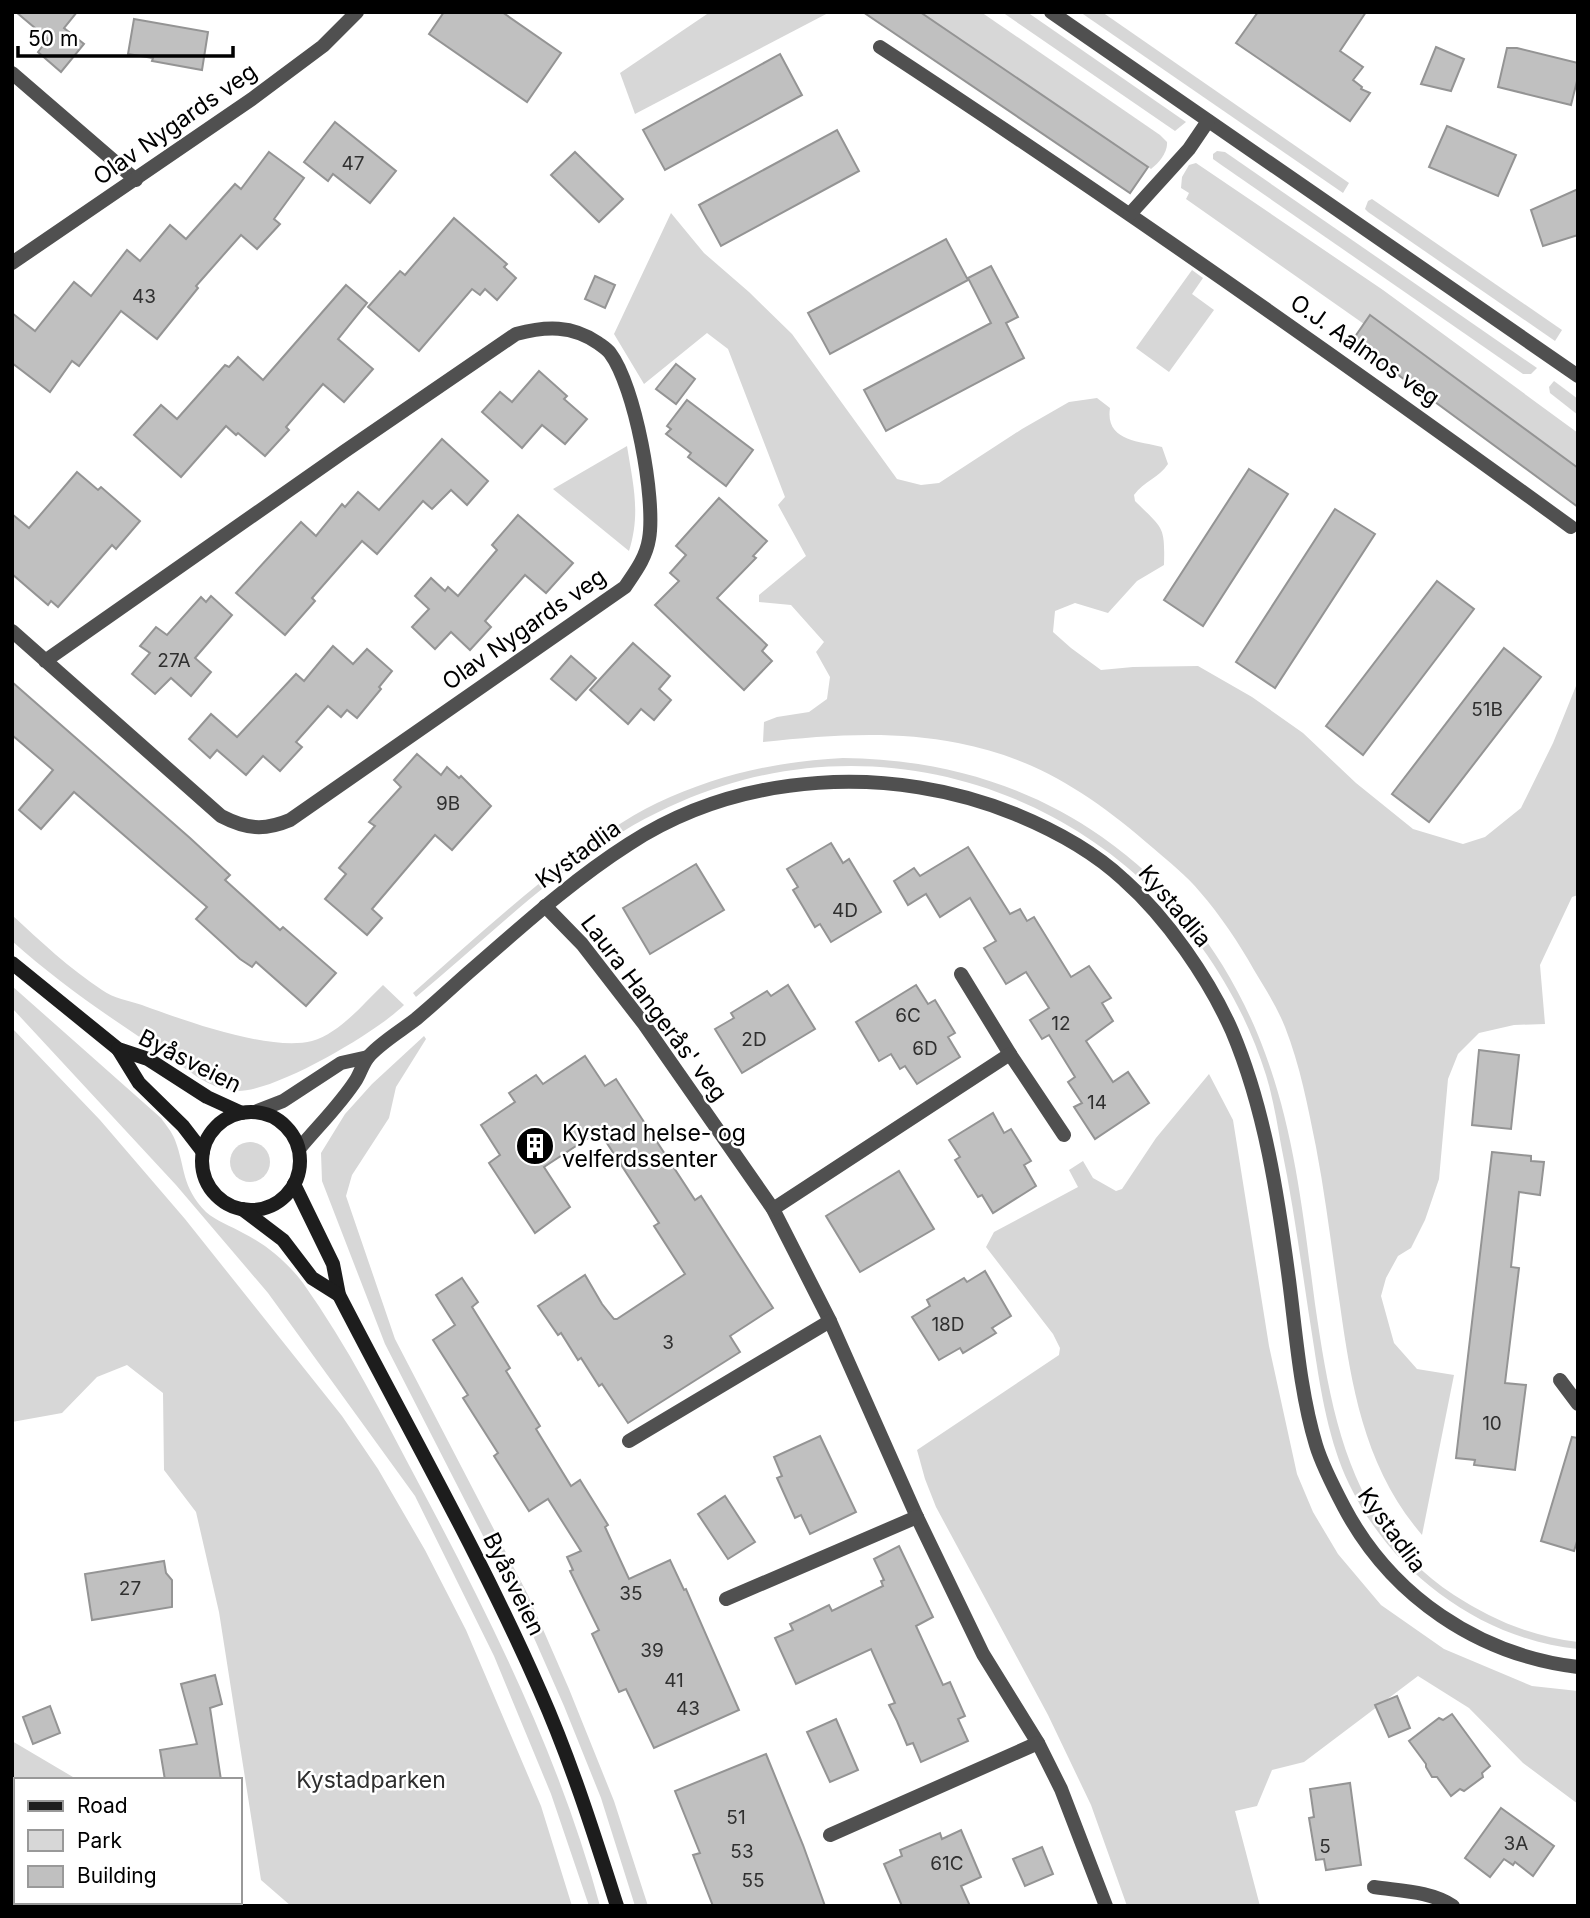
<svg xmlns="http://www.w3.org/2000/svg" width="1590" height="1918" viewBox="0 0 1590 1918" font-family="Inter,sans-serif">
<rect width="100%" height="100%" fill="#fff"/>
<g fill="#d7d7d7">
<path d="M710,12H830L635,114L620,73Z"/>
<path d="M920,12H981L1160,135L1167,142C1168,152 1159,163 1151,169L1148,167Z"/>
<path d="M1002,12H1027L1186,122L1175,131Z"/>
<path d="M1080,12H1102L1349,183L1343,193Z"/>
<path d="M1217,151L1225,152L1537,368L1531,374H1523L1220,164L1213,159V154Z"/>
<path d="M1196,163L1383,290L1578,433V468L1371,315L1364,324L1186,199L1189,193L1181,188L1182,177L1189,165Z"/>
<path d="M1372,199L1562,330L1555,341L1368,212L1365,209L1368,201Z"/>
<path d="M671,213L704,253L749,292L792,334L897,479L921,485L939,483L1022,429L1069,402L1097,398L1110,408C1105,441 1138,441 1162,447L1168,464C1159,478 1144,481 1134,495L1135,501C1163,529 1165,525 1164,565L1137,581L1108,613L1075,603L1055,611L1053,632L1071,648L1101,670L1133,667L1198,666L1252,697L1303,733L1356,783L1413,829L1463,844L1485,837L1521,808L1553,743L1578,681V895L1572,897L1540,965L1545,1024L1514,1025L1479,1033L1458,1054L1448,1079L1439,1179L1425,1220L1411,1248L1398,1256L1386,1278L1381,1296L1394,1343L1417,1369L1454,1375L1422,1535C1365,1468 1352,1390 1340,1305C1332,1252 1326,1199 1316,1147C1308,1107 1300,1065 1285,1027C1277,1007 1265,988 1254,970C1239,943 1220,915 1200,892C1187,876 1169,862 1153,848C1093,796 1037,758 958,743C893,730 828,735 763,742L764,722L777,717L809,712L827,699L830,677L816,652L824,642L791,605L759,602V595L806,556L778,505L785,497L728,349L707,333L644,384L614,334Z"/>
<path d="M1192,270L1203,278L1192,294L1214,310L1169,372L1136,348Z"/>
<path d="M1554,381L1578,399V415L1550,393L1549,387Z"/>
<path d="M627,446C633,484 641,513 629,551L553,489Z"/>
<path d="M843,758C937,759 1025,783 1102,837C1179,891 1233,966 1265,1053C1295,1133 1304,1221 1315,1304C1332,1419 1350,1526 1454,1595C1491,1619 1532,1637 1578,1642V1649C1480,1639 1391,1572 1349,1484C1329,1442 1321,1393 1314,1347C1303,1279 1295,1212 1281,1145C1277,1122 1273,1098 1266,1075C1188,829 919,698 680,802C579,845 500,927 416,997L413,993C464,948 514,902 568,861C596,840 625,818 657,803C717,775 778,761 843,758Z"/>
<path d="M12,915C40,941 70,969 102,990C113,998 129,1001 142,1005C183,1020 270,1052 312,1041C340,1033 363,1004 383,985L404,1005C377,1032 274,1093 236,1091C209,1090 183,1066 162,1052C109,1017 59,983 12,941Z"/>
<path d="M12,986L161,1118C166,1125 172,1132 175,1140C186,1169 181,1186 206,1212C216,1221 231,1226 243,1233C267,1245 287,1262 303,1283C348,1346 383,1416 419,1484C491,1619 560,1758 600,1906H589L551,1794L494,1656L415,1496L268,1293L176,1185L12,1008Z"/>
<path d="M12,1028L100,1120L185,1219L342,1416L378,1469L425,1550L466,1630L541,1806L572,1906H291L261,1880L219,1612L196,1512L164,1470L163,1393L127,1365L97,1377L62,1413L12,1422Z"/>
<path d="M424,1036L426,1039L396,1087L389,1118L352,1175L346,1196L395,1339L528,1595L569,1689L614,1801L648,1906H635L601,1798L564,1706L527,1622L385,1344L322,1181L321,1153L345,1114L372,1084Z"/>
<path d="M1209,1074L1233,1120L1269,1346L1297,1474L1313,1512L1338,1554L1381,1605L1444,1649L1532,1686L1578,1691V1804L1523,1763L1469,1708L1418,1676L1304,1762L1272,1770L1257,1806L1235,1811L1260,1906H1127L1091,1805L1048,1715L936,1507L925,1479L917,1450L1059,1355L1060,1348L1053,1334L986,1247L994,1232L1078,1187L1069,1170L1083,1161L1093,1178L1116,1191L1122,1189L1156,1138Z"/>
<circle cx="250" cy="1162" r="20"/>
<path d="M12,1741L78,1780H16V1902H130L131,1906H12Z"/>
</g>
<g fill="#c0c0c0" stroke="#949494" stroke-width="2">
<path d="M16,12H77L64,28L84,44L61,72L38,52L48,39Z"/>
<path d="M444,12H502L561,53L527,102L429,34Z"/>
<path d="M863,12H920L1148,167L1130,193Z"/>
<path d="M1258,12H1366L1340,51L1363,67L1353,80L1362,87L1361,89L1370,93L1350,121L1236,43Z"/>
<path d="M134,19L208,32L202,70L152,61L153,58L128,54Z"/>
<path d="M1436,47L1464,59L1451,91L1421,84Z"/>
<path d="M1507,48H1517L1578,63V77L1571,105L1498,87Z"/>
<path d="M780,54L802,95L665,170L643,130Z"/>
<path d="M335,122L396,171L370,203L333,174L328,181L304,162Z"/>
<path d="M1447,126L1516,155L1498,196L1429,167Z"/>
<path d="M837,130L859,171L721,246L699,205Z"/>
<path d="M269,152L304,178L274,219L280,224L257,249L241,235L196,286L198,288L157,339L121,311L79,366L72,361L50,392L12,363V313L35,331L74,282L91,296L127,250L140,261L170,225L186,239L235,184L241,189Z"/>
<path d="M575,152L623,199L599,222L551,175Z"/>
<path d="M1578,189V235L1543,246L1531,210Z"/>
<path d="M454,218L507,264L504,267L516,278L497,300L485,289L480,295L472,289L419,351L368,307L400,271L405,275Z"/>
<path d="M946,239L968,280L830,354L808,313Z"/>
<path d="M991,266L1018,317L1006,323L1024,358L886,431L864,390L991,323L968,278Z"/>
<path d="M595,276L615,285L605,308L585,299Z"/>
<path d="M346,285L367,303L338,339L373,369L344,402L323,384L286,427L289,430L265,456L238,433L236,435L226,426L181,477L134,435L161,405L177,419L225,365L229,367L238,357L263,380Z"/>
<path d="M1370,315L1578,468V507L1352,341Z"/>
<path d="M676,364L695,379L676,404L656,389Z"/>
<path d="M539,371L567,396L564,399L587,419L565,444L542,425L522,448L482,412L500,392L512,402Z"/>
<path d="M687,400L753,450L726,486L688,457L691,453L666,434L671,429L667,426Z"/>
<path d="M442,439L488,481L467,505L451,490L432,509L423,501L377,554L362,541L312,598L315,601L285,635L236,593L301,522L316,536L342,504L345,507L358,492L379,510Z"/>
<path d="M1249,469L1288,494L1203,626L1164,600Z"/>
<path d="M77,472L98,490L101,487L140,521L116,549L112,545L58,607L51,601L48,605L12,574V514L29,528Z"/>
<path d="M719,498L767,541L753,556L756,558L717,598L767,645L762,651L772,661L744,690L655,605L679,581L670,573L686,555L676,546Z"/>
<path d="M1335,509L1375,534L1275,688L1236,662Z"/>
<path d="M518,515L573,563L546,593L525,575L485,621L491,627L470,650L451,632L435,649L412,627L429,609L415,596L431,578L445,591L448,587L458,596L497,550L492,545Z"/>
<path d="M1437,581L1474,609L1363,755L1326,726Z"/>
<path d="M211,596L232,615L195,658L211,672L191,696L171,678L155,694L132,674L150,653L140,646L156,627L167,635L201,597L206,602Z"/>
<path d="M633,643L670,676L659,689L671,700L654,720L641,709L628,724L590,690Z"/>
<path d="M333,646L353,664L367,649L392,671L379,687L381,689L357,718L347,710L341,717L328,706L296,742L302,747L280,771L263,756L246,775L217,750L210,758L189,739L211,714L237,737L296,674L304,681Z"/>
<path d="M1504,648L1541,677L1429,822L1392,794Z"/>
<path d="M571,656L596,678L576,700L551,679Z"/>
<path d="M12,682L190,838L230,875L225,880L280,930L283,927L336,973L306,1006L256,962L252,967L240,959L196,919L207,907L74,792L41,829L19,810L53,770L12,735Z"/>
<path d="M417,754L441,775L447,767L459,778L461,776L491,806L452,850L435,835L372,909L382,918L367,935L325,899L346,874L339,868L375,826L369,822L401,787L394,780Z"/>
<path d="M831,843L843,863L849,859L881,912L831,942L820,924L815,927L802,905L793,890L798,887L787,869Z"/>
<path d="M968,847L1010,914L1020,909L1027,921L1034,917L1071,977L1089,966L1111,998L1102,1003L1113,1021L1086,1041L1113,1082L1128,1072L1149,1103L1095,1139L1074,1107L1082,1103L1068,1082L1075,1077L1049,1035L1042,1039L1030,1020L1049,1008L1026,972L1006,984L984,948L996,941L970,898L940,917L926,894L908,905L894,881L914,868L920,876Z"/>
<path d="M696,864L724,910L650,954L623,908Z"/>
<path d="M788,985L815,1029L742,1073L715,1029L734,1018L731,1013L767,991L771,996Z"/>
<path d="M916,985L928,1004L935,1000L955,1033L948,1037L960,1057L917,1084L905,1066L900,1069L891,1054L879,1061L856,1022Z"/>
<path d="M1479,1050L1519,1055L1511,1129L1472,1125Z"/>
<path d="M585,1056L605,1086L616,1079L695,1200L701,1196L773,1308L730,1336L740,1352L628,1423L602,1384L599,1386L581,1358L578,1360L561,1333L558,1335L538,1306L585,1275L602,1304L614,1319H617L685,1274L654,1226L659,1223L599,1131L544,1167L570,1207L535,1233L489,1163L500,1155L481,1125L515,1102L509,1093L536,1075L543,1084Z"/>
<path d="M993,1113L1004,1133L1011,1129L1031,1161L1024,1165L1036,1186L993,1213L982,1195L978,1197L955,1160L960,1157L949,1140Z"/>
<path d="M1492,1152L1531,1156V1161L1544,1162L1540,1195L1519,1192L1511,1267L1519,1268L1505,1383L1526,1385L1515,1470L1474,1465L1475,1460L1456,1458Z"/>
<path d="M899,1171L934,1229L860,1272L826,1216Z"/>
<path d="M985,1271L1011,1316L992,1328L996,1333L963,1353L960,1348L939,1360L912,1317L930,1306L927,1300L964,1278L967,1282Z"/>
<path d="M462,1278L478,1302L472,1307L510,1368L506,1371L540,1426L536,1429L571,1486L580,1480L608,1525L605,1527L629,1579L670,1560L684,1590L686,1589L739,1710L654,1748L626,1689L619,1692L592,1634L599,1630L570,1571L573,1570L567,1557L581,1551L548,1499L529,1511L494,1456L498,1453L463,1398L468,1395L433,1340L455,1325L436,1295Z"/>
<path d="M820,1436L856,1512L810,1534L801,1515L795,1518L777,1478L782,1476L774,1457Z"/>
<path d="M1572,1437L1578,1438V1538L1574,1551L1541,1541Z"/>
<path d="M725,1496L755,1542L728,1559L698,1514Z"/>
<path d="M899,1546L933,1617L916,1626L943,1685L950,1682L965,1716L958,1719L968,1741L921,1762L913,1743L907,1745L897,1721L889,1705L895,1703L871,1649L796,1684L775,1638L793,1630L790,1624L807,1616L829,1605L832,1611L883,1586L881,1581L884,1580L874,1559Z"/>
<path d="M164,1561L166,1573L172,1580V1607L92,1620L85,1574Z"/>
<path d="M215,1675L222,1704L210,1708L221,1780H165L160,1750L197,1744L181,1684Z"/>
<path d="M1397,1696L1410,1728L1389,1737L1375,1705Z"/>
<path d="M50,1706L60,1733L33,1744L23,1717Z"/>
<path d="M1452,1714L1490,1766L1482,1773L1483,1777L1464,1791L1460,1789L1451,1796L1437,1777H1432L1426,1767V1764L1409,1741L1439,1718L1443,1720Z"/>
<path d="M836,1719L858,1770L830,1782L807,1732Z"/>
<path d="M766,1754L803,1845L825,1906H713L693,1855L700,1853L675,1791Z"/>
<path d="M1350,1783L1361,1865L1326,1870L1324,1859L1316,1860L1309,1818L1314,1817L1310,1789Z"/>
<path d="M1501,1808L1554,1846L1533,1876L1515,1862L1513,1865L1504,1859L1490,1877L1465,1858Z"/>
<path d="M961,1830L981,1877L961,1886L970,1906H902L884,1864L902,1856L900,1850L940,1833L942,1839Z"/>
<path d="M1042,1847L1053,1874L1025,1886L1013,1859Z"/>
</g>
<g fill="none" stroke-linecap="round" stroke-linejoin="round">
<g stroke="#505050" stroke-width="14">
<path d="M1051,12L1578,376"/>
<path d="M880,47C1115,201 1344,362 1571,527"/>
<path d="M12,73L136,180"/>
<path d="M1130,214L1189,149L1208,121"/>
<path d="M12,263L252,99L323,46L357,12"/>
<path d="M12,631L221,816C246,829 264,831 290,820L625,587C635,572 646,558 649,539C656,499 635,386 610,353C607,349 602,346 598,343C572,325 546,326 516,334L345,451L45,661"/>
<path d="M545,906L582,944L644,1024L773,1209L830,1321L917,1517L983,1654L1038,1743L1061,1789L1106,1906"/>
<path d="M961,974L1010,1054L1064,1135"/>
<path d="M773,1209L1010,1054"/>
<path d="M1560,1380L1578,1404"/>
<path d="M629,1441L830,1321"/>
<path d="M726,1599L917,1517"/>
<path d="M830,1835L1038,1743"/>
<path d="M1374,1887C1401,1891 1430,1891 1453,1906"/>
</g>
<g stroke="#505050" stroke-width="14">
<path d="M255,1112L283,1101L341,1063L368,1057"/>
<path d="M299,1149C318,1126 340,1105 356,1080C361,1072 363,1062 370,1055C383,1041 402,1030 416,1019C434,1004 451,988 468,973C520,928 571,881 629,844C741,771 893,764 1015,814C1054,830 1093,851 1124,880C1167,918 1209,979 1232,1031C1265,1109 1278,1197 1289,1280C1296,1334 1300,1392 1316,1445C1322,1465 1334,1488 1344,1507C1391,1596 1478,1655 1578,1667"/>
</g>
<g stroke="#1d1d1d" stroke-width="14">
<path d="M12,963L118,1049L148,1059L207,1097L242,1113"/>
<path d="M118,1049L139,1083L183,1126L203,1152"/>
<circle cx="251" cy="1161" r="49"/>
<path d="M294,1184L333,1264L339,1295C407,1427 481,1556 540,1691C571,1761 594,1834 617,1906"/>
<path d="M242,1209L283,1240L312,1278L339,1295"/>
</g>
</g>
<defs>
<symbol id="building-disc" viewBox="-11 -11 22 22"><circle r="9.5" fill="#000" stroke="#fff"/><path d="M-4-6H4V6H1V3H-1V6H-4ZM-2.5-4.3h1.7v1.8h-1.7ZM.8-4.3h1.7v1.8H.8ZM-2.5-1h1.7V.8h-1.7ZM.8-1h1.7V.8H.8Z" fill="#fff"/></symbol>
</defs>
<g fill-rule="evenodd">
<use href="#building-disc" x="513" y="1124" width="44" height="44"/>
</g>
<g text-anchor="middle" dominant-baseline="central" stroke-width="5" stroke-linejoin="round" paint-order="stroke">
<g font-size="19" fill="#303030">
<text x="353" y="163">47</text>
<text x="144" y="296">43</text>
<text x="174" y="660">27A</text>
<text x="1487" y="709">51B</text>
<text x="448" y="803">9B</text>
<text x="845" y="910">4D</text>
<text x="908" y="1015">6C</text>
<text x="1061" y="1023">12</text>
<text x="754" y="1039">2D</text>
<text x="925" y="1048">6D</text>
<text x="1097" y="1102">14</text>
<text x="948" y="1324">18D</text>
<text x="668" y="1342">3</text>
<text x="1492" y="1423">10</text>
<text x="130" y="1588">27</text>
<text x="631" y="1593">35</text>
<text x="652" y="1650">39</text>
<text x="674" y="1680">41</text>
<text x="688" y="1708">43</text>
<text x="736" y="1817">51</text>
<text x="1516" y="1843">3A</text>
<text x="1325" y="1846">5</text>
<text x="742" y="1851">53</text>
<text x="947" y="1863">61C</text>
<text x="753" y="1880">55</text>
</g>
<g font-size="23" fill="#000" stroke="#fff">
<text transform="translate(175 124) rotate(-35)">Olav Nygards veg</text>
<text transform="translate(1365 350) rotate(35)">O.J. Aalmos veg</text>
<text transform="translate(524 629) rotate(-35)">Olav Nygards veg</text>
<text transform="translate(578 854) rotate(-36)">Kystadlia</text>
<text transform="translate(1175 906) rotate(50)">Kystadlia</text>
<text transform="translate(654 1008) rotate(53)">Laura Hangerås' veg</text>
<text transform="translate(190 1061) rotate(27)">Byåsveien</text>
<text transform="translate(1392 1530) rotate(54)">Kystadlia</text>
<text transform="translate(514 1584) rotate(64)">Byåsveien</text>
</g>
<g font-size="23" fill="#000" stroke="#fff" text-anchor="start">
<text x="562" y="1133">Kystad helse- og<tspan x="562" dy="26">velferdssenter</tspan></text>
</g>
<g font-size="23" fill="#2e2e2e" stroke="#fff">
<text x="371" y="1780">Kystadparken</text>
</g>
</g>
<rect width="1590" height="1918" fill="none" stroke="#000000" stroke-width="28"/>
<rect x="14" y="1778" width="228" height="126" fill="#ffffff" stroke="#999999" stroke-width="2"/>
<rect x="28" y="1801" width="35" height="10" fill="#1d1d1d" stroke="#999999" stroke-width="2"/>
<text x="77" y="1813" font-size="21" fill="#000000">Road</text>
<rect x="28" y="1830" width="35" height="21" fill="#d7d7d7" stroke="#999999" stroke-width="2"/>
<text x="77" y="1848" font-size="21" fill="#000000">Park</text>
<rect x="28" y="1866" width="35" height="21" fill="#c0c0c0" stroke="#999999" stroke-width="2"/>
<text x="77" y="1883" font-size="21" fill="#000000">Building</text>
<path d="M18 46v10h215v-10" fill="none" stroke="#000000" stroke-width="3.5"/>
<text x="28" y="46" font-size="21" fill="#000000" stroke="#ffffff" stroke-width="5" paint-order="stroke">50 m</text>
</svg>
